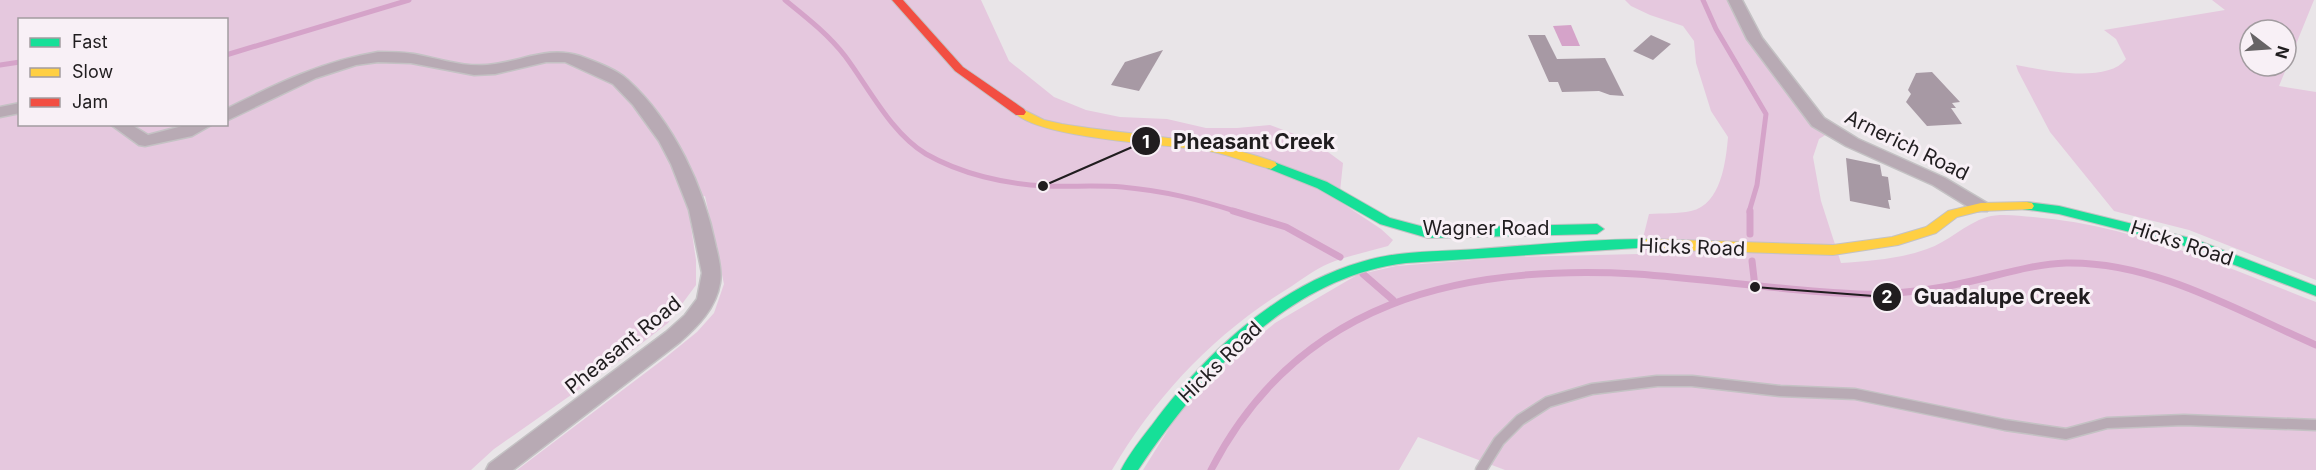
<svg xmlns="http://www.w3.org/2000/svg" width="2316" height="470" viewBox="0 0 2316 470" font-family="Inter,sans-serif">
<rect width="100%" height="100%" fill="#e9e5e8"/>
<g fill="#e5c8de" fill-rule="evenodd">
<path d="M0,0H981L1009,61L1054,97L1086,110L1120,117L1167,119L1206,128H1237L1270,125L1313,141L1343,163L1339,201L1381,229L1393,240L1388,246C1370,251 1352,255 1335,261C1320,266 1305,277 1292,286C1216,332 1157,394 1112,470H517L665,358L697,332L714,313L724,284L705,196L687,200L696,260V285L668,323L611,367L494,449L471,470H0ZM20,20H226V124H20Z"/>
<path d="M1625,0H1735L1755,39L1830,132L1819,139L1813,157L1821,201L1841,263C1869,261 1900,259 1927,249C1948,242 1965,224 1987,217C2001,213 2019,216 2033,217C2132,225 2224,266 2316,302V470H1505L1418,437L1399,470H1143L1191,393L1275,323L1357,275L1396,266L1512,257L1639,254L1649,214C1663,213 1678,214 1691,211C1721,205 1726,161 1728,137L1711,111L1696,63L1694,41L1683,26L1650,15L1631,6Z"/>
<path d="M2212,0H2314L2279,86L2316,92V280L2189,230L2114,211L2050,132L2018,71L2016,65C2044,70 2107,84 2126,59L2116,39L2104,30L2225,10ZM2250,30H2286V66H2250Z"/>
</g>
<path fill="#d5a3c9" d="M1571,25L1580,46H1562L1553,26Z"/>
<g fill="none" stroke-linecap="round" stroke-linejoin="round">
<g stroke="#d5a3c9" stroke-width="5">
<path d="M785,0C806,17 828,34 845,56C869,88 891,133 926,154C961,174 1005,184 1045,186C1070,187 1097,185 1122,187C1165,191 1197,199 1238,212"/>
<path d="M1703,0L1716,29L1766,114L1757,185L1749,212"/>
<path d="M226,55L409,0"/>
<path d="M0,65L20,62"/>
</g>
<g stroke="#d5a3c9" stroke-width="7">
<path d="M1233,211L1286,227L1340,257"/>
<path d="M1750,211V234"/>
<path d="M1752,261L1755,287"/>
<path d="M1363,274L1393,300"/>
<path d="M1211,470C1298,301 1460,264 1636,274C1710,279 1784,291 1858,294C1896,295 1935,290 1972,281C2003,274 2034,264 2066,263C2154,261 2238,311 2316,345"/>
</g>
</g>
<g fill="#a799a4">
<path d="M1528,35H1545L1557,59L1605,58L1624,96L1610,95L1599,91L1562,92L1558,82H1549Z"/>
<path d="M1651,35L1671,44L1653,60L1633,51Z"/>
<path d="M1163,50L1139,91L1111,85L1125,62Z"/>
<path d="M1932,72L1960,102L1952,103L1956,108H1951L1962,124L1927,126L1906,102L1911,94L1908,90L1916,73Z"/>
<path d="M1846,158L1880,165L1882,176L1888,177L1891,200H1888L1890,209L1850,201Z"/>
</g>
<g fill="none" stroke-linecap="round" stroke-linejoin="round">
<defs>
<path id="lane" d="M1481,470L1499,441L1520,420L1548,402L1592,389L1657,381H1692L1780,391L1855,394L2005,425L2066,434L2107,423L2184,420L2316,425"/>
<g id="street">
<path d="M1728,0H1742L1762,38L1824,118L1858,139L1945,178L1987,203L1990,207L1987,211H1975L1933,185L1846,146L1812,126L1747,39Z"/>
<path d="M378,52C390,52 402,52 414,54C441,59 467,69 495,64C524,60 550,46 580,56C596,62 616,69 628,80C674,122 704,187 716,247C719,259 722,272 720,283C716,308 698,326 680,342L513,470H486L489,464L666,332L685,315L697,299L702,273L689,210L671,164L659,141L633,105L613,84L565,62H546L495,74L474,75L411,63L378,62L356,65L316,78L226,121V109C276,84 323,61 378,52Z"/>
<path d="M20,103V113L0,117V107Z"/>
<path d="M110,124H130L148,135L190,124H213L192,136L145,146L139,145Z"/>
</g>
<g id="fast">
<path d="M1271,161L1327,182L1390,218L1428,228L1597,224L1604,229L1597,234L1428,238L1380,224L1317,188L1267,168L1265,165L1267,162Z"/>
<path d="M2027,202L2059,206L2194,239L2316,286V296L2185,246L2059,214L2022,209L2020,206L2022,203Z"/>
<path d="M1647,239L1652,241L1654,244L1652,247L1406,263C1288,277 1200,377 1138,470H1121C1129,454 1141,439 1152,425C1204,355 1275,287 1361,262C1399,250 1439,252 1478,249C1535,245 1590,239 1647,239Z"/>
</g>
<g id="slow">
<path d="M1020,108L1044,120L1062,124C1134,136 1206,137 1275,162L1277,165L1271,169C1250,164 1231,155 1209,151C1169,144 1038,139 1014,112Z"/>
<path d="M2027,202L2032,203L2034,206L2032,209L1981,211L1957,217L1936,233L1898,245L1833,255L1647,249L1640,244L1647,239L1833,245L1892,237L1926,227L1948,211L1981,203Z"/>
</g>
<path id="jam" d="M892,0H903L963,67L1024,109L1026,112L1024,115H1016L955,71Z"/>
</defs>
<use href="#lane" stroke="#c4c2c4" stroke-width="13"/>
<use href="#street" stroke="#c4c2c4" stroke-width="3"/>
<use href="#fast" stroke="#c4c2c4" stroke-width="2"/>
<use href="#slow" stroke="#c4c2c4" stroke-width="2"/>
<use href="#jam" stroke="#c4c2c4" stroke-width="2"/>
<use href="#lane" stroke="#b8aab4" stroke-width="10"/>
<use href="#street" fill="#b8aab4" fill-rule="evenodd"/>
<use href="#fast" fill="#16e098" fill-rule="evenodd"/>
<use href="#slow" fill="#ffcf43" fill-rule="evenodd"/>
<use href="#jam" fill="#f24e42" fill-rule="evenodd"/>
</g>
<g text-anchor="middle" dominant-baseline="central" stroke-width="6" stroke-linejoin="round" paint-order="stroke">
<g font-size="20" fill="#201d1f" stroke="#f8f0f6">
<text transform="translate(1907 145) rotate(26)">Arnerich Road</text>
<text x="1486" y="228">Wagner Road</text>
<text transform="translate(2182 243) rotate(18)">Hicks Road</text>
<text transform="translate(1692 247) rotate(2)">Hicks Road</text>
<text transform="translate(623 345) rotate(-39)">Pheasant Road</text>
<text transform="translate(1220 362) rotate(-44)">Hicks Road</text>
</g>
</g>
<path fill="none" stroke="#201d1f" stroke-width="2" d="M1043 186L1146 141M1755 287L1887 297"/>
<g fill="#201d1f" stroke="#f8f0f6" stroke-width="2">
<circle cx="1043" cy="186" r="6"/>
<circle cx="1755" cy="287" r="6"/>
<circle cx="1146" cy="141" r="15"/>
<circle cx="1887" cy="297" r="15"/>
</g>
<g font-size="18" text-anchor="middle" font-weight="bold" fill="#fff">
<text x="1146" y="148">1</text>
<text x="1887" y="303">2</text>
</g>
<g font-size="21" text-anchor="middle" font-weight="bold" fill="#201d1f" stroke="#f8f0f6" stroke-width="6" stroke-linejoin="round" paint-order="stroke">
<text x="1254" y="149">Pheasant Creek</text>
<text x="2002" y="304">Guadalupe Creek</text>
</g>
<rect x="18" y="18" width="210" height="108" fill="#f8f0f6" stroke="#a29ca0" stroke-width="1.5"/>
<rect x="30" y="38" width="30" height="9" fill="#16e098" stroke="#a29ca0" stroke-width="1.5"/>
<text x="72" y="48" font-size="18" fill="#201d1f">Fast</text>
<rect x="30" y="68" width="30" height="9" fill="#ffcf43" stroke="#a29ca0" stroke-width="1.5"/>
<text x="72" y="78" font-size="18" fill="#201d1f">Slow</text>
<rect x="30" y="98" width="30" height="9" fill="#f24e42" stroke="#a29ca0" stroke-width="1.5"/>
<text x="72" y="108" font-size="18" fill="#201d1f">Jam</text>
<g transform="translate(2268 48) rotate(107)"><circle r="28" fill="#f8f0f6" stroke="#a29ca0" stroke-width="1.5"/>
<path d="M0-4.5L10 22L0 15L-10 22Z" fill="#666365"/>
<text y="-9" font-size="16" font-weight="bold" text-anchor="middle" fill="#201d1f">N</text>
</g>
</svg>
